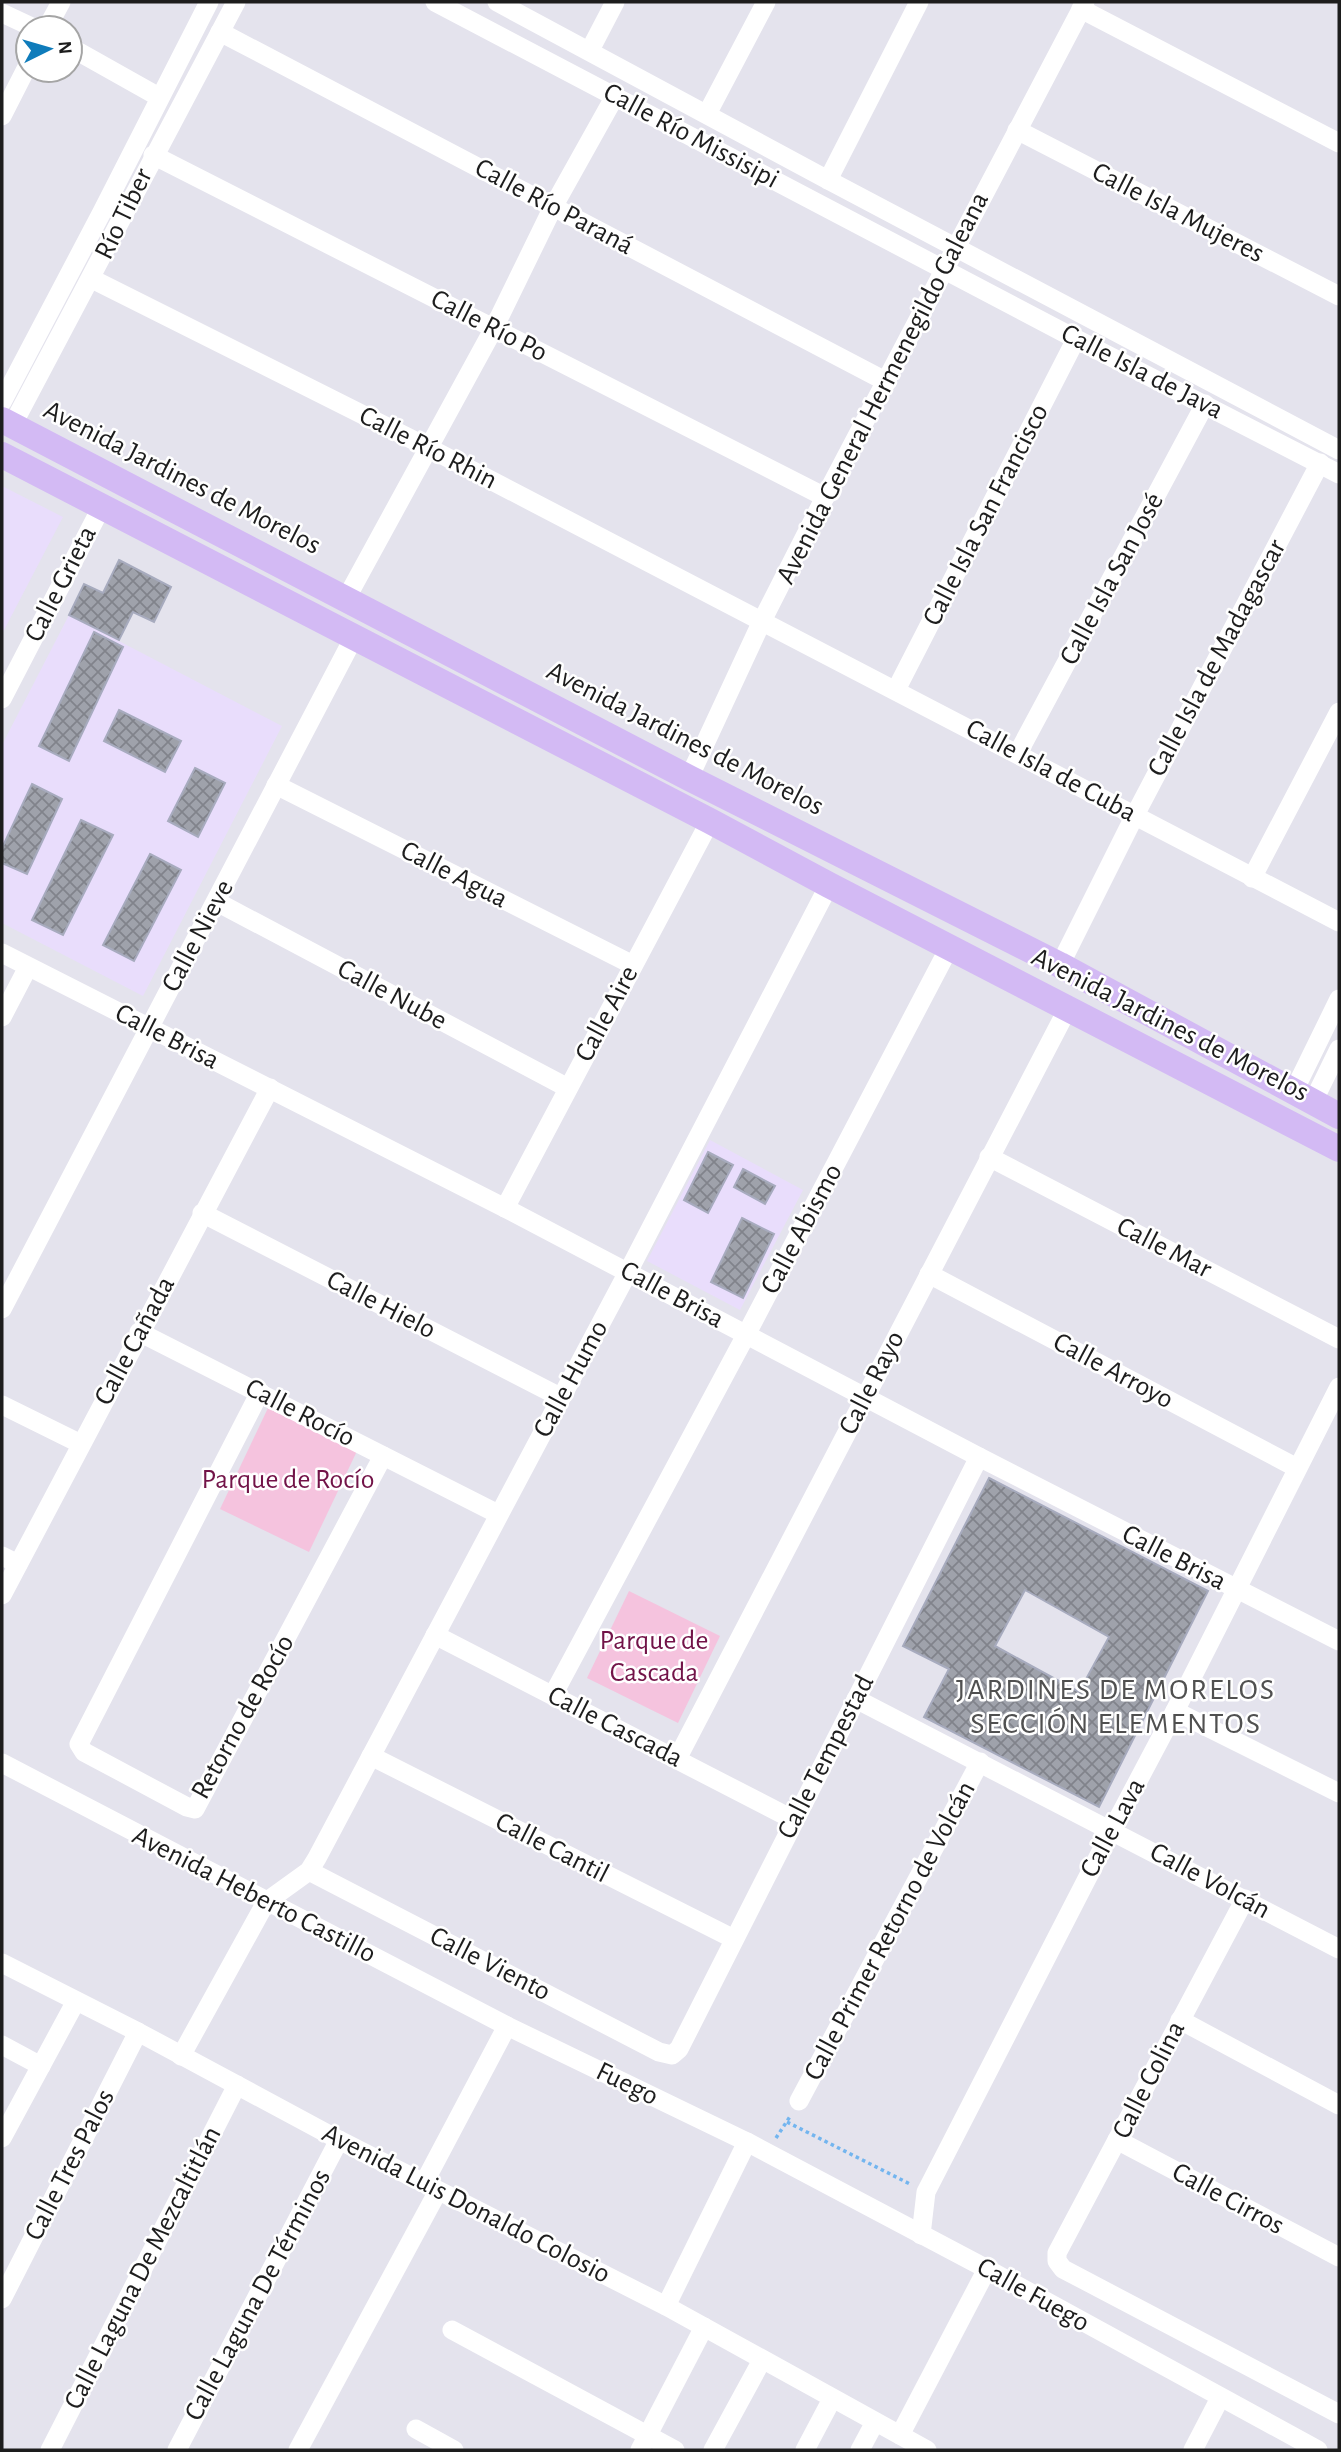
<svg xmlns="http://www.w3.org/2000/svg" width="1341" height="2452" viewBox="0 0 1341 2452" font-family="'Alegreya Sans',sans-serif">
<defs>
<pattern id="building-cross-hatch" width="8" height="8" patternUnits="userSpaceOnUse" patternTransform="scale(1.75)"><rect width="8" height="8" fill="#9fa2ab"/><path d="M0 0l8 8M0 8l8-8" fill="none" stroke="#81838b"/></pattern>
</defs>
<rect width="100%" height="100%" fill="#e4e3ed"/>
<g fill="#e9ddfc">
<path d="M2,486L63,517L2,634Z"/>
<path d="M69,615L282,726L143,996L2,923V745Z"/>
<path d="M710,1140L803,1190L740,1310L647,1261Z"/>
</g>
<g fill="#f5c3de">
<path d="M268,1408L357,1451L309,1552L220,1509Z"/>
<path d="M629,1591L720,1636L678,1723L587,1678Z"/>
</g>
<g fill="url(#building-cross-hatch)" stroke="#a7abbe" stroke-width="2" fill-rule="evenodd">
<path d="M119,560L171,587L154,622L133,612L119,640L69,615L84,584L103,593Z"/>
<path d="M94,632L123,647L69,761L39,746Z"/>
<path d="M119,710L181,741L165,772L104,741Z"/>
<path d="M195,768L225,783L198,837L168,821Z"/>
<path d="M32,784L62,799L27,874L2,863V848Z"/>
<path d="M81,820L113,835L63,935L32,920Z"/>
<path d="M150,854L181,870L134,961L103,945Z"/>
<path d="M708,1152L733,1165L708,1213L684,1200Z"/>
<path d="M743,1169L775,1186L765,1204L734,1187Z"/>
<path d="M742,1218L774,1234L743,1298L711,1282Z"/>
<path d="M989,1478L1208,1591L1099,1807L924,1717L949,1669L903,1646ZM1025,1590L1109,1637L1079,1692L995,1646Z"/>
</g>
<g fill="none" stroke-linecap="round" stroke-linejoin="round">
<g stroke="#73b5ef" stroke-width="3.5" stroke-dasharray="3.5 3.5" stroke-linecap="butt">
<path d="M787,2122L910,2184"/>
<path d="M776,2138L791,2115"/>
</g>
<g stroke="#fff" stroke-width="19">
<path d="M435,2L1076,339L1339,474"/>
<path d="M497,2L828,180L1339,450"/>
<path d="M1081,9L1339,143"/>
<path d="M2,13L34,28"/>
<path d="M47,28L61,2"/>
<path d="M220,32L887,382"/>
<path d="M70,47L159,97"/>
<path d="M590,50L615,2"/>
<path d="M707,114L766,2"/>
<path d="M2,116L28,65"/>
<path d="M1017,130L1339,296"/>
<path d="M153,155L825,497"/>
<path d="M828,180L919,2"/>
<path d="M92,279L429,448L1339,922"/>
<path d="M2,402L102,212L209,2"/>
<path d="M12,426L236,2"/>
<path d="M346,599L494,328L553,207L615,96"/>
<path d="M896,690L1076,339"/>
<path d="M2,699L102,506"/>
<path d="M1018,753L1205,404"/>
<path d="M689,778L762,621L825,497L1085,2"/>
<path d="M276,785L633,965"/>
<path d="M1252,878L1339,712"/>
<path d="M217,902L568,1088"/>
<path d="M2,953L505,1208L979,1457L1339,1641"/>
<path d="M1060,965L1135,815L1320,463"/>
<path d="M2,1017L28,967"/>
<path d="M1294,1091L1339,999"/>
<path d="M1313,1102L1339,1049"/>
<path d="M989,1157L1339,1339"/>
<path d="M505,1208L710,821"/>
<path d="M202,1213L560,1397"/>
<path d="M929,1274L1297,1468"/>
<path d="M2,1309L354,637"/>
<path d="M139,1332L498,1514"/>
<path d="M260,1392L79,1744L84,1752L187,1807L195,1809L383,1456"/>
<path d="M2,1405L81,1444"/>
<path d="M2,1556L18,1564"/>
<path d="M2,1595L270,1088"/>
<path d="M435,1635L794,1820"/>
<path d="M553,1695L746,1335L950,946"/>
<path d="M856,1699L1339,1949"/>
<path d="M1175,1711L1339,1793"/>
<path d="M371,1756L734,1939"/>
<path d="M677,1759L1068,1008"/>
<path d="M2,1763L507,2026L747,2142L987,2269L1318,2450"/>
<path d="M309,1871L659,2052L672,2055L679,2049L979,1457"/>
<path d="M1245,1899L1057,2253V2261L1063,2269L1339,2414"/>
<path d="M2,1963L138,2032L339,2140L666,2306L927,2450"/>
<path d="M1180,2020L1339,2105"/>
<path d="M2,2045L41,2066"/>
<path d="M181,2056L266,1902L309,1871L317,1858L628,1272L829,885"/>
<path d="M799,2101L980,1762"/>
<path d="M2,2138L76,2001"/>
<path d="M1117,2140L1339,2257"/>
<path d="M424,2183L507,2026"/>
<path d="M921,2235L926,2192L1112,1830L1175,1711L1339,1387"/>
<path d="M2,2299L138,2032"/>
<path d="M666,2306L747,2142"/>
<path d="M452,2330L675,2450"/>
<path d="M416,2429L454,2450"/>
<path d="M900,2435L987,2269"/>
<path d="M50,2450L237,2085"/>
<path d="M177,2450L339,2140"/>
<path d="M298,2450L438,2191"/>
<path d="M640,2450L704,2327"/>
<path d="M713,2450L762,2360"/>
<path d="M805,2450L832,2399"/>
<path d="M860,2450L875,2422"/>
<path d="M1193,2450L1220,2398"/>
</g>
<g stroke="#d3baf4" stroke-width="26">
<path d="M2,420L689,778L1060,965L1339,1116"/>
<path d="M2,455L710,821L829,885L1339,1149"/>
</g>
</g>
<g text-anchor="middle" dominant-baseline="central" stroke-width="5" stroke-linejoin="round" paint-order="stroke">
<g font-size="28" fill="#1d1d1d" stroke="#fff">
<text transform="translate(691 136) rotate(28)">Calle Río Missisipi</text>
<text transform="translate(554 207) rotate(28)">Calle Río Paraná</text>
<text transform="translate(1178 213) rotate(27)">Calle Isla Mujeres</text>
<text transform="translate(124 214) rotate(-64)">Río Tiber</text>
<text transform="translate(489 326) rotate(27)">Calle Río Po</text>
<text transform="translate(1142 372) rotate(27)">Calle Isla de Java</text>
<text transform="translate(883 388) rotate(-63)">Avenida General Hermenegildo Galeana</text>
<text transform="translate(428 448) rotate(27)">Calle Río Rhin</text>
<text transform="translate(182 478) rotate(27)">Avenida Jardines de Morelos</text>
<text transform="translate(986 515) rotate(-63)">Calle Isla San Francisco</text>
<text transform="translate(1112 579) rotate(-62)">Calle Isla San José</text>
<text transform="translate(61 584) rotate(-63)">Calle Grieta</text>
<text transform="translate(1217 658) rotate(-62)">Calle Isla de Madagascar</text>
<text transform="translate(685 739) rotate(27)">Avenida Jardines de Morelos</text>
<text transform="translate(1051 771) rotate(28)">Calle Isla de Cuba</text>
<text transform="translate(454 875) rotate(27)">Calle Agua</text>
<text transform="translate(198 936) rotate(-62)">Calle Nieve</text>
<text transform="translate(392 995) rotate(28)">Calle Nube</text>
<text transform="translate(607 1014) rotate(-62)">Calle Aire</text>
<text transform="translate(1170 1025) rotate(27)">Avenida Jardines de Morelos</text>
<text transform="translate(167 1037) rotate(27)">Calle Brisa</text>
<text transform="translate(802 1229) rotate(-62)">Calle Abismo</text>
<text transform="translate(1164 1248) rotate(27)">Calle Mar</text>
<text transform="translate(672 1295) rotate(28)">Calle Brisa</text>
<text transform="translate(381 1305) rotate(27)">Calle Hielo</text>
<text transform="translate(135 1341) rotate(-62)">Calle Cañada</text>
<text transform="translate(1113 1371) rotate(28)">Calle Arroyo</text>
<text transform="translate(571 1379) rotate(-62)">Calle Humo</text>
<text transform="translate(872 1383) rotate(-63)">Calle Rayo</text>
<text transform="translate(300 1413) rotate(27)">Calle Rocío</text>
<text transform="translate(1174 1558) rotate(27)">Calle Brisa</text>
<text transform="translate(243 1717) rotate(-61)">Retorno de Rocío</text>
<text transform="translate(615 1727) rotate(27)">Calle Cascada</text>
<text transform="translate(826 1757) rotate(-63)">Calle Tempestad</text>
<text transform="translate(1113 1828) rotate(-62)">Calle Lava</text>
<text transform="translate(552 1848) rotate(27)">Calle Cantil</text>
<text transform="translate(1210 1881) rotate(28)">Calle Volcán</text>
<text transform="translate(254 1895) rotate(27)">Avenida Heberto Castillo</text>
<text transform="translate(890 1931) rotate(-62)">Calle Primer Retorno de Volcán</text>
<text transform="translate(490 1964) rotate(27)">Calle Viento</text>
<text transform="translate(1149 2080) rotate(-63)">Calle Colina</text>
<text transform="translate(627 2084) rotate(26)">Fuego</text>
<text transform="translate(70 2165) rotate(-63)">Calle Tres Palos</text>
<text transform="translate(1228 2199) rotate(28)">Calle Cirros</text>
<text transform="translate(466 2204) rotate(27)">Avenida Luis Donaldo Colosio</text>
<text transform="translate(143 2268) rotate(-63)">Calle Laguna De Mezcaltitlán</text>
<text transform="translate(258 2295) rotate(-62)">Calle Laguna De Términos</text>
<text transform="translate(1033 2295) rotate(29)">Calle Fuego</text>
</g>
<g font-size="28" fill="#721348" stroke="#fff">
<text x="288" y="1480">Parque de Rocío</text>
<text x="654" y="1641">Parque de<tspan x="654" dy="32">Cascada</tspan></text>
</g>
<g font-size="30" letter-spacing="2" fill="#505050" stroke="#fff">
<text x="1116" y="1690">JARDINES DE MORELOS<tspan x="1116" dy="34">SECCIÓN ELEMENTOS</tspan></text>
</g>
</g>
<rect width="1341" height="2452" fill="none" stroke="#1d1d1d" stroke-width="7"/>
<g transform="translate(49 49) rotate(85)"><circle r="33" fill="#ffffff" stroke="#a5a5a5" stroke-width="2"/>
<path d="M0-5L12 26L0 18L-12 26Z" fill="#0f7cbb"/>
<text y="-10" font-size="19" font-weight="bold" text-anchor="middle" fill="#1d1d1d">N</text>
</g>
</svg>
